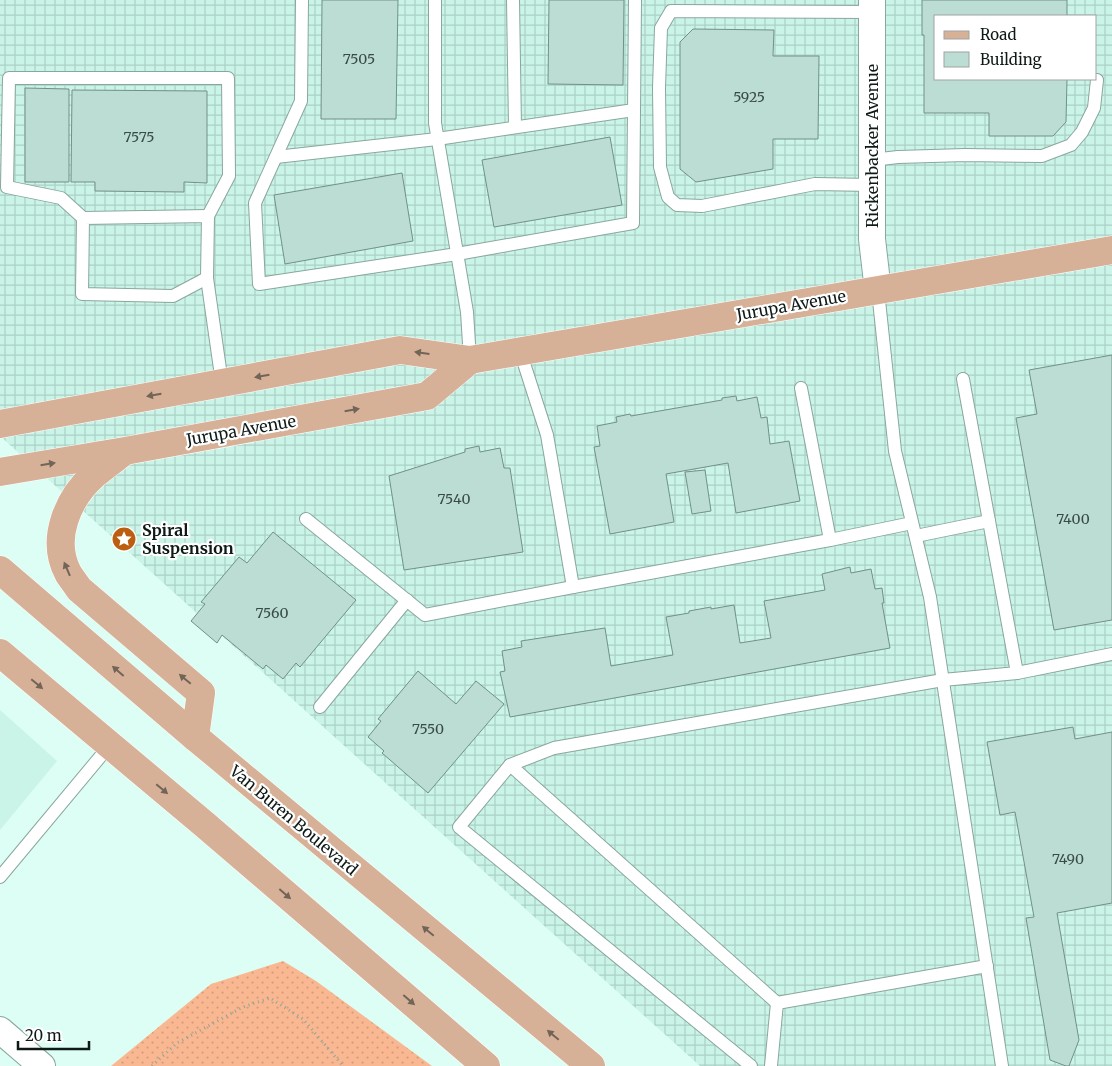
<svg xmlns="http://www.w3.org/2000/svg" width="1112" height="1066" viewBox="0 0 1112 1066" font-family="Merriweather,serif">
<defs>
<pattern id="industrial-grid" width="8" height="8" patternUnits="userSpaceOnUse" patternTransform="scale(1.25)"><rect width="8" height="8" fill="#caf4e8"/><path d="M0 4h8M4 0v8" fill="none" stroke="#acd1c6"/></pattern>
<pattern id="grass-dots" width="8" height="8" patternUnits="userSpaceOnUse" patternTransform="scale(1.25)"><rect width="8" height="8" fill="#f9b891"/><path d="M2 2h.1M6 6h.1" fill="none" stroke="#d49e7c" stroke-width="1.8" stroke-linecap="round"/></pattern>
</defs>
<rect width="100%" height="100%" fill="#ddfef4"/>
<path fill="#caf4e8" d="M0,710L57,761L0,830Z"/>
<path fill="url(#industrial-grid)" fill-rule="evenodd" d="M0,0H1112V1066H700L0,436ZM936,16H1096V79H936Z"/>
<path fill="url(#grass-dots)" d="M283,961L316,981L432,1066H111L211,984Z"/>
<g fill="#bcddd3" stroke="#729087">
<path d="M322,0H398L396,119H321Z"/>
<path d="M549,0H624L623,85L548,84Z"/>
<path d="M922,0H1067V16H936V79H1067L1066,122L1053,136H989V113H924V35H922Z"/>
<path d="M693,29L774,30L773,56H819L818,139H773V169L696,182L680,169V42Z"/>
<path d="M25,88L69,89V182H25Z"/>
<path d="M72,90L207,91V183L184,182V192L95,191V182H71Z"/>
<path d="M610,137L622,205L494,227L482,160Z"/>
<path d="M402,173L413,241L285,264L274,195Z"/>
<path d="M1112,355V620L1054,630L1016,418L1037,414L1029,370Z"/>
<path d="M736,396L737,401L757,397L761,418L767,417L770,444L789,441L800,501L736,513L728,463L666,474L674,522L610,534L594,447L600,446L597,426L617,422L616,417L630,414L631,416L722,400V398Z"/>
<path d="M479,446L480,452L500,448L504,468H510L523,552L404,570L389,476L465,452V449Z"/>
<path d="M705,470L711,511L692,514L685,472Z"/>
<path d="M273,532L356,600L300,667L296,663L283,679L266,665L263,669L222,635L217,643L191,621L205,604L201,602L239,557L247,563Z"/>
<path d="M850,567L851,573L871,569L875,589L882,588L884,603H882L890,648L510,717L500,672L505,671L502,651L522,647L521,641L605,628L611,666L673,655L666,617L689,613V611L711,607V609L734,605L740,643L771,638L764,601L825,590L822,574Z"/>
<path d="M418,671L456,704L476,681L504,704L428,793L382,753L384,751L368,737L381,721L378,719Z"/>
<path d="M1073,727L1075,739L1112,732V903L1057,913L1079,1040L1069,1066H1066L1050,1060L1026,918L1034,917L1015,812L1000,815L987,742Z"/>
</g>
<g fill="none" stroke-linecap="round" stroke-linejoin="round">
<defs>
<g id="lane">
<path d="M302,0L301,101L255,203L259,284L457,254L633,223L635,0"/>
<path d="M435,0V123L467,312L470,360"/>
<path d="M513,0L515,127"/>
<path d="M276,157L437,139L634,110"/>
<path d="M872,160L898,157L965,155L1042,156L1071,145L1082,132L1094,108L1097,80"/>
<path d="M872,185L815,184L702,206L677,205L668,197L660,167L659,88L661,28L671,11L872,12"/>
<path d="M83,218L61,198L7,187L9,78H228L229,176L208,216"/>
<path d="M207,278L173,296L82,294L83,218L208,216L207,278L222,383"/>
<path d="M878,291L895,451L930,597L1002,1066"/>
<path d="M520,351L547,435L573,587L830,540L912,523"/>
<path d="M801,388L830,540"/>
<path d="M306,519L425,615L573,587"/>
<path d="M989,521L1017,673L1112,654"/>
<path d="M916,536L989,521L963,379"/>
<path d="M320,707L407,600"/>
<path d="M510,765L777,1003"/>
<path d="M0,877L110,745"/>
<path d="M751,1066L459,827L510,765L554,748L943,680L1017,673"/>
<path d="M771,1066L777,1003L987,966"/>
</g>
<g id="street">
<path d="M872,0V239L878,291"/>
<path d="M0,1030L42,1066"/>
</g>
<g id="primary">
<path d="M0,424L400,350L470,360L1112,250"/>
<path d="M121,454C112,461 102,468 94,475C68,498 50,539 68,573C71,578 75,583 79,589L201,693L195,737"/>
<path d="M0,472L125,451L427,396L470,360"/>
<path d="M0,570L195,737L591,1066"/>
<path d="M0,653L204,824L486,1066"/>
</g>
</defs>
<use href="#lane" stroke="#89a79e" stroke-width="14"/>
<use href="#street" stroke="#89a79e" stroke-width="28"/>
<use href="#primary" stroke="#fff" stroke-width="29"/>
<path stroke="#8ca49d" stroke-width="3" stroke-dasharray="1 4" stroke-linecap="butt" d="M152,1066L177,1043L243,1007L270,998L303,1019L343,1066"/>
<use href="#lane" stroke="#fff" stroke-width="12"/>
<use href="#street" stroke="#fff" stroke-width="26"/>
<use href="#primary" stroke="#d7b098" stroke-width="28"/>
</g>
<defs><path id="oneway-solid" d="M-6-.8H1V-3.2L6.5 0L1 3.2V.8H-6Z" transform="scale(1.25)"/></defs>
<g fill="#726558">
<use href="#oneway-solid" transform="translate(422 353) rotate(-172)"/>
<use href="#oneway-solid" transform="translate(262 376) rotate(170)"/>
<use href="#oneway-solid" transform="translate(154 395) rotate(170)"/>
<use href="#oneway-solid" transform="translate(352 410) rotate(-10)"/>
<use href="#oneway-solid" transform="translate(48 464) rotate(-9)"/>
<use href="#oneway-solid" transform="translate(67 569) rotate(-113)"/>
<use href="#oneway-solid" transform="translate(118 671) rotate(-139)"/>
<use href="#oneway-solid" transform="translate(185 679) rotate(-140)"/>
<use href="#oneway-solid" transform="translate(37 684) rotate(40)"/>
<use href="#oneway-solid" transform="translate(162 789) rotate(40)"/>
<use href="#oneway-solid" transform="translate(285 894) rotate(41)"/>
<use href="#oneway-solid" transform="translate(428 931) rotate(-140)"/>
<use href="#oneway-solid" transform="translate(409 1000) rotate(41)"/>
<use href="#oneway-solid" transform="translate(553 1035) rotate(-140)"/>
</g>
<defs>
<symbol id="sight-disc" viewBox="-11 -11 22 22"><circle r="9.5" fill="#bc5e11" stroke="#fff"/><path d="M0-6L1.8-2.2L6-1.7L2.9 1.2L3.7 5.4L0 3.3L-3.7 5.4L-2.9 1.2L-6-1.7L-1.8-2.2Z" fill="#fff"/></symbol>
</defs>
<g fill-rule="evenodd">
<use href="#sight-disc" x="110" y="525" width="28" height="28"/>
</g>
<g text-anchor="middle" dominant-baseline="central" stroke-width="4.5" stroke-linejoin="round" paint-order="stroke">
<g font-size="14" fill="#3a4b46">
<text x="359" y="59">7505</text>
<text x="749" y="97">5925</text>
<text x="139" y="137">7575</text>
<text x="454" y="499">7540</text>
<text x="1073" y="519">7400</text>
<text x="272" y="613">7560</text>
<text x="428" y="729">7550</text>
<text x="1068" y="859">7490</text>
</g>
<g font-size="16" fill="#0e1a17" stroke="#fff">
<text transform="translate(872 146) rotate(-90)">Rickenbacker Avenue</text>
<text transform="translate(791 305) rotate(-10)">Jurupa Avenue</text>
<text transform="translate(241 430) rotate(-10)">Jurupa Avenue</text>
<text transform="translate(294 820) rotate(40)">Van Buren Boulevard</text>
</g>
<g font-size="16" font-weight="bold" fill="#0e1a17" stroke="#fff" text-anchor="start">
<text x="142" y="530">Spiral<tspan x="142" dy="18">Suspension</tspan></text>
</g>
</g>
<rect x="934" y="15" width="162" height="65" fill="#ffffff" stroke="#9fa3a2"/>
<rect x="944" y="31" width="25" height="8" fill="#d7b098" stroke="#9fa3a2"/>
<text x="980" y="40" font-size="15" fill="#0e1a17">Road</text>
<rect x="944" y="52" width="25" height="15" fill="#bcddd3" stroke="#9fa3a2"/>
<text x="980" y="65" font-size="15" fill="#0e1a17">Building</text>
<path d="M18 1041v8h71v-8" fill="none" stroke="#0e1a17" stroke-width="2.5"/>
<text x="25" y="1041" font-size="15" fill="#0e1a17" stroke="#ffffff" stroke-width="4" paint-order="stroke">20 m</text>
</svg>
